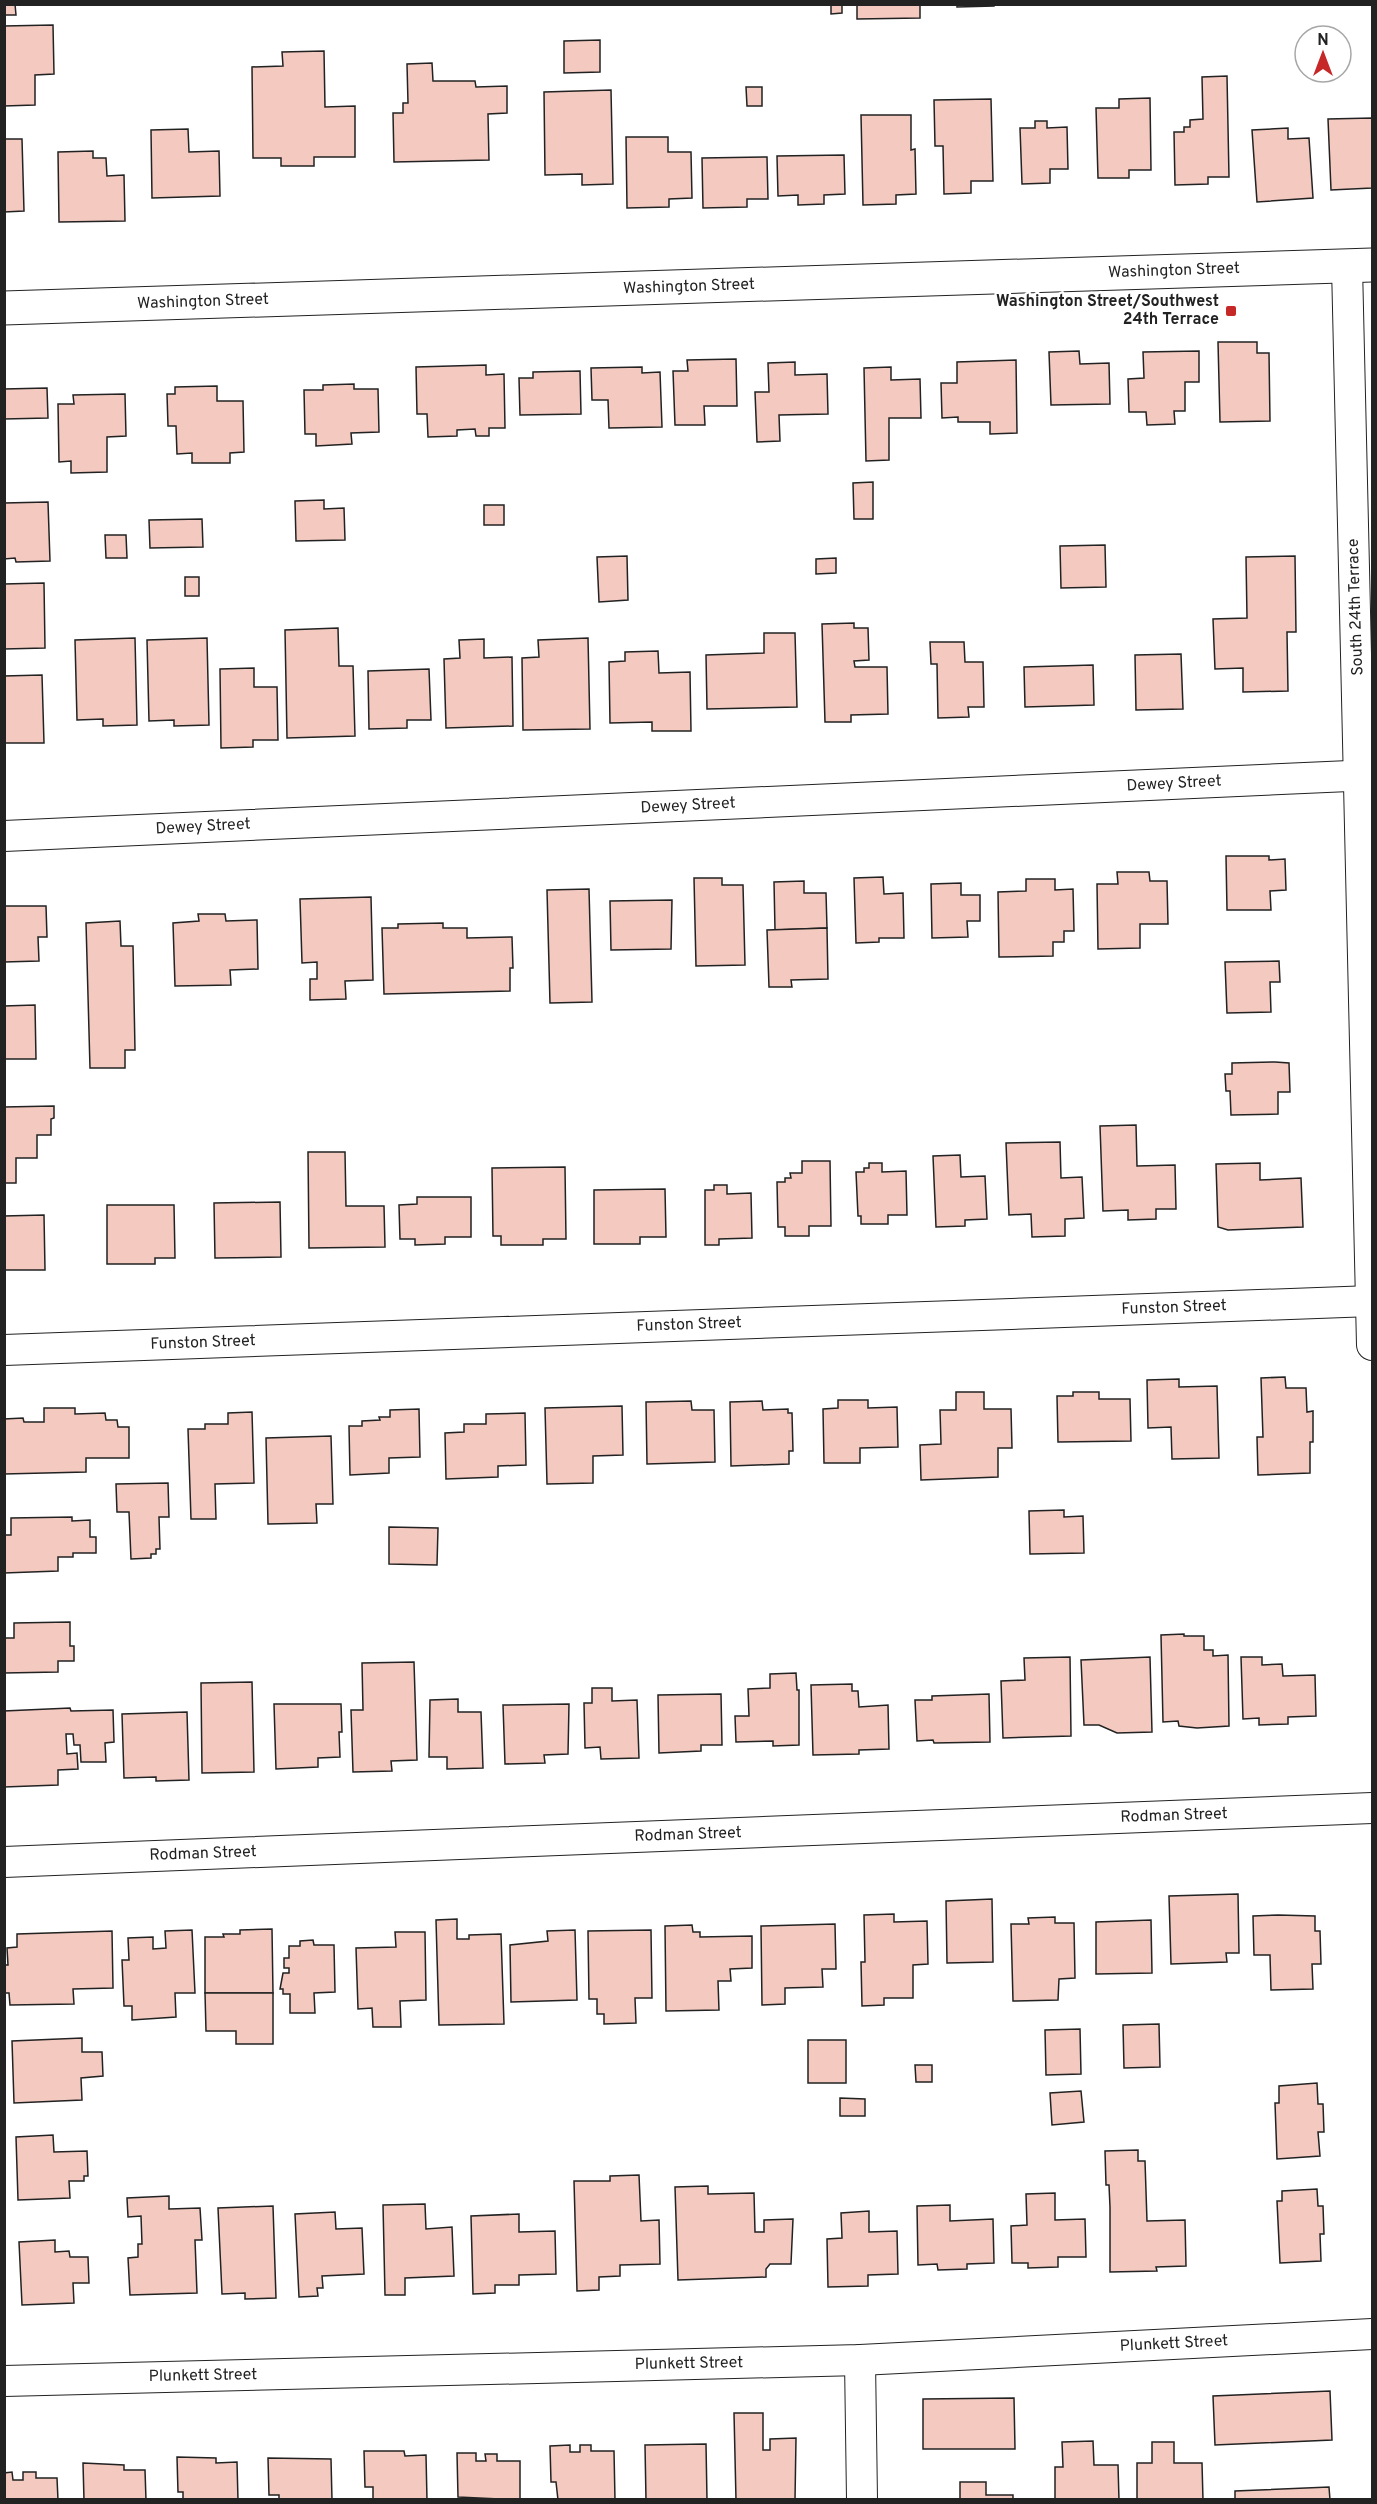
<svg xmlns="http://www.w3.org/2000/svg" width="1377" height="2504" viewBox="0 0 1377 2504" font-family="Overpass,sans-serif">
<rect width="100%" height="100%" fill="#fff"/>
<g fill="#f3c9c0" stroke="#222" stroke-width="1.5">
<path d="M4,4H15L16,15H4Z"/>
<path d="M831,4H842V13L831,14Z"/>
<path d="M857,4H920V18L857,19Z"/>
<path d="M957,4H994V6L957,7Z"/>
<path d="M53,25L54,74L35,75V105L4,106V26Z"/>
<path d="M600,40V72L564,73V41Z"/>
<path d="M324,51L325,107L355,106V157H314V166H281V158H253L252,67L283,66L282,52Z"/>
<path d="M432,63L433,81H475L476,87L507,86V113L488,114L489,160L394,162L393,113H403V103H408L407,64Z"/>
<path d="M1227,76L1229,177H1208V184L1175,185L1174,132H1184V127H1190V120L1203,119L1202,77Z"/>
<path d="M746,87H762V106H747Z"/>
<path d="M611,90L613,184L582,185V174L545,175L544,92Z"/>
<path d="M1150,98L1151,170H1129V178H1098L1096,108H1119V99Z"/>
<path d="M991,99L993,181H971V193L944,194L943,146H935L934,100Z"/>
<path d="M861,115H911V150L915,149L916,194L896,195V204L863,205Z"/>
<path d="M1372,118V188L1331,190L1328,119Z"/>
<path d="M1035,121H1047V128L1067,127L1068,169H1050V183L1022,184L1020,128H1035Z"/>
<path d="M1288,128V139L1309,138L1313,198L1257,202L1252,130Z"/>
<path d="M188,129L189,152L219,151L220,196L152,198L151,130Z"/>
<path d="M626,137H668V152H691L692,198L669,199V207L627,208Z"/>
<path d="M4,139H22L24,211L4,212Z"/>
<path d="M93,151V158H106L107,176L124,175L125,221L59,222L58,152Z"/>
<path d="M844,155L845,194L824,195V204L798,205V195L778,196L777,156Z"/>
<path d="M767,157L768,199H747V207L703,208L702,158Z"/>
<path d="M1218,342H1257V353H1269L1270,421L1220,422Z"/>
<path d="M1079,351L1080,364L1109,363L1110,404L1051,405L1049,352Z"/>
<path d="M1199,351V382H1185V411H1174L1175,424L1147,425L1146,412H1129L1128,379L1144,378L1143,352Z"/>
<path d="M736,359L737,406H704L705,425H675L673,371H688L687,360Z"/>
<path d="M1016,360L1017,433L990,434V422H958V417L942,418L941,383H957V362Z"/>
<path d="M795,362V375L827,374L828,414L779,415L780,441L757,442L755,392H769L768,363Z"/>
<path d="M486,365V375L504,374L505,428H489V436H476L475,429L457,430V436L428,437L427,414H417L416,367Z"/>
<path d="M642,367V373L660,372L662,427L609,428L608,400H592L591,368Z"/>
<path d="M891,367V380L920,379L921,418H889V460L866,461L864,368Z"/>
<path d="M580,371L581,414L520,415L519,378H533V372Z"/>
<path d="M354,384V389H378L379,432L351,433L352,444L316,446V434H305L304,390H323V385Z"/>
<path d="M217,386V401H243L244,452L230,453V463H192V453L177,454L176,426H168L167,394H175V387Z"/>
<path d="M47,388L48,418L4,419V389Z"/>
<path d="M125,394L126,436L107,437V472L71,473V461L59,462L58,404H74L73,395Z"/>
<path d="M873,482V519H854L853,483Z"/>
<path d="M324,500V509L344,508L345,540L296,541L295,501Z"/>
<path d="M48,502L50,561L16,562L15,558L4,559V503Z"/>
<rect x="484" y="505" width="20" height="20"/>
<path d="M202,519L203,547L150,548L149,520Z"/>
<path d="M105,535H126L127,558H106Z"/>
<path d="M1105,545L1106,587L1061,588L1060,546Z"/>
<path d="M627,556L628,600L599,602L597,557Z"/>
<path d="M1295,556L1296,632H1287L1288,691L1243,692V668L1215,669L1213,619L1247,618L1246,557Z"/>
<path d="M836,558V573L816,574V559Z"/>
<rect x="185" y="577" width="14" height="19"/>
<path d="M44,583L45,648L4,649V584Z"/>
<path d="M854,623V628H868L869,660L854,661L855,667H887L888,714L851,715V722H825L822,624Z"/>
<path d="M338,628L339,666H353L355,736L287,738L285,630Z"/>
<path d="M764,633H795L797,707L707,709L706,655L764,653Z"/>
<path d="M135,638L137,725L103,726V719L77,720L75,640Z"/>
<path d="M207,638L209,725L174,726V720L149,721L147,640Z"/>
<path d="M588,638L590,729L523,730L522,658L539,657L538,640Z"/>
<path d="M484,639V658L512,657L513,726L446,728L444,659L460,658L459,640Z"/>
<path d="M930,642H964L965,662H983L984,707H968L969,717L938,718L937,664H931Z"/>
<path d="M658,651L659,673L690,672L691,731H652V722L610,723L609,662L625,661V652Z"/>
<path d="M1181,654L1183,709L1136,710L1135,655Z"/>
<path d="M1093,665L1094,705L1025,707L1024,667Z"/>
<path d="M254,668V687H277L278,740H253V747L221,748L220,669Z"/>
<path d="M429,669L431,720H407V728L369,729L368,671Z"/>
<path d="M42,675L44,743H4V676Z"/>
<path d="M1226,856H1269V860L1285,859L1286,890L1270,891L1271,910H1227Z"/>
<path d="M1117,872H1149L1150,881H1167L1168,924H1140V948L1098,949L1097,884H1118Z"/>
<path d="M883,877L884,894L903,893L904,938H879V942L856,943L854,878Z"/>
<path d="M694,878H722V885H743L745,965L696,966Z"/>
<path d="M1026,879H1055V890L1073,889L1074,931H1064V942H1053V956L999,957L998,892L1026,891Z"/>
<path d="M804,881V893H826L827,928L775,930L774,882Z"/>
<path d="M961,883V895H980V921H967L968,937L932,938L931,884Z"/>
<path d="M589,889L592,1002L550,1003L547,890Z"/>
<path d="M371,897L373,980L345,981L346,999L310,1000V979H317V962L302,963L300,899Z"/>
<path d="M672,900L671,949L611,950L610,901Z"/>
<path d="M4,906H46L47,937H38L39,961L4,962Z"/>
<path d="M198,914H225L226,921L257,920L258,969L230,970L231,985L175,986L173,923L199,921Z"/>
<path d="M120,921L121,946H133L135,1050H125V1068H90L86,923Z"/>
<path d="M443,923V928H467V938L512,937L513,968H510V991L384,994L382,928H398V924Z"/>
<path d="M827,928L828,979L791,980L792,987H769L767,930Z"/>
<path d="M1279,961L1280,982H1270L1271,1012L1227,1013L1225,962Z"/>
<path d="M35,1005L36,1059H4V1006Z"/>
<path d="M1275,1062L1289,1063L1290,1092H1278V1114L1231,1115L1230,1091H1226L1225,1074H1232V1063Z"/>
<path d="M54,1106V1118L51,1119V1135H37V1158H16V1183H4V1107Z"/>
<path d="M1136,1125L1137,1166L1175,1165L1176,1209H1156V1219L1128,1220V1210L1103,1211L1100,1126Z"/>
<path d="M1060,1142L1061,1178L1082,1177L1084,1218L1065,1219V1236L1032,1237L1031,1214L1009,1215L1006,1143Z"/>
<path d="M308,1152H345L346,1206H384L385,1247L309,1248Z"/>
<path d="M960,1155L961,1177L985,1176L987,1219L965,1220V1226L936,1227L933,1156Z"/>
<path d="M802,1161H830L831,1226H809V1236H785V1227H778L777,1182H785V1178H791L790,1173H802Z"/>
<path d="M869,1163H882V1172L906,1171L907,1215H888V1224H861V1216H858L856,1172H864V1168H869Z"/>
<path d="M1260,1163V1180L1301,1178L1303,1227L1228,1230L1218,1227L1216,1164Z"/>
<path d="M565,1167L566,1239H543V1245H501V1236H493L492,1168Z"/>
<path d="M714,1185H727V1194L751,1193L752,1238L719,1239V1245H705V1190H714Z"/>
<path d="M665,1189L666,1237H640V1244H594V1190Z"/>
<path d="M417,1197H471V1237H445V1244L415,1245V1239H400L399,1205L417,1204Z"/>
<path d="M280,1202L281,1257L215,1258L214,1203Z"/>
<path d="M107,1205H174L175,1258H155V1264H107Z"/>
<path d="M44,1215L45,1270H4V1216Z"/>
<path d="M1285,1377L1286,1388H1306L1307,1412L1313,1411V1442H1310V1473L1258,1475L1257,1437H1263L1261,1378Z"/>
<path d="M1179,1379V1387L1217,1386L1219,1458L1172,1459L1171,1427L1148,1428L1147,1380Z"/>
<path d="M956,1392H984V1409H1011L1012,1448H998V1477L921,1480L920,1445L941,1444L940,1410H956Z"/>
<path d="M1073,1392H1099V1399H1130L1131,1441L1058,1442L1057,1396H1073Z"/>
<path d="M838,1400H868V1408L897,1407L898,1447L860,1448V1463H824L823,1409L838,1408Z"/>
<path d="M691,1401L692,1410H714L715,1462L647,1464L646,1402Z"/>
<path d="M762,1401L763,1410L788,1409V1413H792L793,1451H789V1464L731,1466L730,1402Z"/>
<path d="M622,1406L623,1455L593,1456V1483L547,1484L545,1408Z"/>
<path d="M44,1408H75V1414L105,1413L106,1420H117L118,1427H129V1458H86V1472L4,1474V1419L23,1418L24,1422H44Z"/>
<path d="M419,1409L420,1457L389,1458V1473L350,1475L349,1426H362V1421L380,1420L379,1417H390V1410Z"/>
<path d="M252,1412L254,1483L215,1484L216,1519H191L188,1429H205V1424H228V1413Z"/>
<path d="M525,1413L526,1465L498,1466V1477L446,1479L445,1433L464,1432V1424H486V1414Z"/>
<path d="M331,1436L333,1504H316L317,1523L268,1524L266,1438Z"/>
<path d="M168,1483L169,1517H159L160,1549H156V1554H151V1558L131,1559L129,1512H117L116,1484Z"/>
<path d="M1064,1510V1517L1083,1516L1084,1553L1030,1554L1029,1511Z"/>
<path d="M72,1517V1521L90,1520V1537H96V1553H73V1557H58V1571L4,1573V1535H11V1518Z"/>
<path d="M389,1527L438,1528L437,1565L389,1564Z"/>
<path d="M70,1622V1646H74V1661H58V1672L4,1673V1638H14V1623Z"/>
<path d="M1184,1634V1636H1204V1650H1213V1656L1228,1655L1229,1726L1197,1728L1179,1726L1178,1721L1163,1722L1161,1635Z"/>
<path d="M1070,1657L1071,1736L1003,1738L1001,1681L1025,1680L1024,1658Z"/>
<path d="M1150,1657L1152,1732L1117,1733L1099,1725H1084L1081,1660Z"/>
<path d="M1241,1657H1262V1665L1282,1664L1283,1676L1315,1675L1316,1716L1288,1717V1724L1259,1725V1718L1243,1719Z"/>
<path d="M414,1662L417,1760L391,1761L392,1771L353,1772L351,1710H363L362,1663Z"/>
<path d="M796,1673L797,1690H799V1745L773,1746V1741L736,1742L735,1716H749L748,1689L770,1688V1674Z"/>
<path d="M252,1682L254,1772L202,1773L201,1683Z"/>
<path d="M852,1684V1691H858L859,1707L888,1705L889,1749L859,1750V1754L813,1755L811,1685Z"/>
<path d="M592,1688H612V1701L637,1700L639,1758L601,1759L600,1747L585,1748L584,1703H592Z"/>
<path d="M721,1694L722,1745H701V1751L659,1753L658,1695Z"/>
<path d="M989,1694L990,1742L934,1743L933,1740L917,1741L915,1700H932V1696Z"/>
<path d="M458,1699V1712H481L483,1768L447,1769V1757H429L430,1700Z"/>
<path d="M274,1704H341L342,1732H339L340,1757L318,1758V1767L276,1769Z"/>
<path d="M569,1704L568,1754L544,1755L545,1763L505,1764L503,1705Z"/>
<path d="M70,1708L71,1711L113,1710L114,1742L105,1743L106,1762H81L80,1745H74L73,1734H66L67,1754L77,1753L78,1769L58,1770V1785L4,1787V1711Z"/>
<path d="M187,1712L189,1780L156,1781V1777L124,1778L122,1714Z"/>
<path d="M1238,1894L1239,1953H1226L1227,1962L1171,1964L1169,1896Z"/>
<path d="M992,1899L993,1962L947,1963L946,1901Z"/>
<path d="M894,1914V1922L927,1921L928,1964L913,1965V1998H884V2005L862,2006L861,1962H865L864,1915Z"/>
<path d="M1278,1915L1315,1916V1931H1320L1321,1964H1312L1313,1989L1271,1990L1270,1955H1254L1253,1916Z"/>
<path d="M1055,1917V1923H1074L1075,1978L1059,1979L1058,2000L1013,2001L1011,1924H1029L1028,1918Z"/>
<path d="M457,1919V1939H469V1935L501,1934L504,2024L439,2025L436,1920Z"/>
<path d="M1151,1920L1152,1973L1096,1974V1922Z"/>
<path d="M835,1924L836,1969H822L823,1987L785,1988V2004L762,2005L761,1926Z"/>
<path d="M692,1925L693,1932H700V1937L752,1936V1968L730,1969L731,1981H718L719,2010L666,2011L665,1926Z"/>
<path d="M272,1929L273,1993H205V1937H224L223,1934H240V1930Z"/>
<path d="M192,1930L195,1993H175L176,2017L132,2020V2006H124L122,1960H129L128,1938L153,1937V1949L166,1948L165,1931Z"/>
<path d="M575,1930L577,2000L511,2002L510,1945L548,1941L547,1931Z"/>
<path d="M651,1930L652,1998H635L636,2023L604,2024V2014H597V1999H589L588,1931Z"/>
<path d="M112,1931L113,1988L73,1989L74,2004L10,2005L9,1993H4V1965H8L7,1948L17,1947V1934Z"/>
<path d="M395,1932H425L426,2000L400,2001L401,2027H373L372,2008L358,2009L356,1948L396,1947Z"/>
<path d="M313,1940L314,1945H334L335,1992L314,1993L315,2013H290V1994H283V1989H280L283,1973H289V1968H284V1958H289V1946H300V1941Z"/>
<path d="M205,1993H273V2044H236V2031H206Z"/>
<path d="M1159,2024L1160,2067L1124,2068L1123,2025Z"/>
<path d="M1080,2029L1081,2074L1046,2075L1045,2030Z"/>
<path d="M82,2038V2052H102L103,2076L81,2078L82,2100L14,2103L12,2041Z"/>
<rect x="808" y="2040" width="38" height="43"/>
<path d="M915,2065H932V2082H916Z"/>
<path d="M1317,2083L1318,2104H1323L1324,2132H1318L1320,2156L1277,2159L1275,2103H1279V2086Z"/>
<path d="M1081,2091L1084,2122L1052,2125L1050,2093Z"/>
<path d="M840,2098L865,2099V2116H840Z"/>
<path d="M53,2135L54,2152L87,2151L88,2176H84V2181H69L70,2198L18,2200L16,2137Z"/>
<path d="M1138,2150V2161H1145L1147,2221L1185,2220L1186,2266L1156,2267L1157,2271L1110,2272V2207L1109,2185H1106L1105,2151Z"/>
<path d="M639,2175L641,2221L659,2220L660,2264L620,2265V2276L599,2277V2290L577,2291L574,2181H610V2176Z"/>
<path d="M708,2186V2194L754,2193L755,2232H764V2220L793,2219L791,2264H770L766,2269V2277L678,2280L675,2187Z"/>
<path d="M1317,2189L1318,2206H1323L1324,2234H1320L1321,2261L1280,2263L1277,2201H1282V2191Z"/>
<path d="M1055,2193V2220L1085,2219L1086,2257H1058V2267L1028,2268V2263H1012L1011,2226L1027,2225L1026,2194Z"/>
<path d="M169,2196V2209L200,2208L202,2240H195L197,2293L130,2295L128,2258L138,2257V2244H142L141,2216L128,2217L127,2198Z"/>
<path d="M425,2204L426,2229L452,2227L454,2276L405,2278V2295H385L383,2205Z"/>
<path d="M950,2205V2221L993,2219L994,2263L967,2264V2269L938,2270L937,2264L918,2265L917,2206Z"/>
<path d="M273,2206L276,2298L245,2299V2293L222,2294L218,2208Z"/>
<path d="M869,2211V2232L897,2231L898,2274L868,2275V2286L828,2287L827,2239L842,2238L841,2213Z"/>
<path d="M335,2212L336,2229L362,2228L364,2274L322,2276L323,2288H317L318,2296L299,2297L295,2214Z"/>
<path d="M519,2214V2232L555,2231L556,2274L519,2275V2285H495V2293L473,2294L471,2216Z"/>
<path d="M55,2240V2252L69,2251L70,2257H88L89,2283H73L74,2303L22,2305L19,2242Z"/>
<path d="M1330,2391L1332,2440L1215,2445L1213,2396Z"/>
<path d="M1014,2398L1015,2449H923V2399Z"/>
<path d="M734,2413H763V2450H770V2439L796,2438L795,2500H736Z"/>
<path d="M1093,2441L1094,2465H1118L1119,2500H1055V2467H1063L1062,2442Z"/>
<path d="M1152,2442H1174V2463H1202L1203,2500H1137V2463H1152Z"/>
<path d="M706,2444L707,2500H646L645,2445Z"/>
<path d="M570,2445V2452H580V2445H591V2451H614L615,2500H558L556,2482H551L550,2446Z"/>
<path d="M364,2451H404L405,2456L426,2455L427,2500H373V2487H365Z"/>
<path d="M457,2453H476V2461H486L485,2454H497V2461H520V2500L458,2497Z"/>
<path d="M177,2457L216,2458V2463L237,2462L238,2500H183V2492H178Z"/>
<path d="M268,2458L331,2459L332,2500H279V2495H269Z"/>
<path d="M83,2463L124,2465V2470H145L146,2500H84Z"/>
<path d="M12,2472L13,2480H23V2472H36V2478H57L58,2500H4V2473Z"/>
<path d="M960,2482H986V2495H1013V2500H946L960,2499Z"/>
<path d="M1329,2487L1330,2500H1235V2491Z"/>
</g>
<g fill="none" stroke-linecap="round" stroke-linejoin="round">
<defs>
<g id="street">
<path d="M1347,266L1372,1345"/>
<path d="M4,836L1372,775"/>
<path d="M4,1350L1372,1301"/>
<path d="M4,1862L1372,1808"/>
<path d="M860,2360L862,2500"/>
<path d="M4,2381L860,2360L1372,2334"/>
</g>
<path id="secondary" d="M4,308L1372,265"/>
</defs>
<use href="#street" stroke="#222" stroke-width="32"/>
<use href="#secondary" stroke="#222" stroke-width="35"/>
<use href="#street" stroke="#fff" stroke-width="30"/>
<use href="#secondary" stroke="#fff" stroke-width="33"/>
</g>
<rect fill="#c62828" stroke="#fff" stroke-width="2" x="1225" y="305" width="12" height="12" rx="3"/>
<g text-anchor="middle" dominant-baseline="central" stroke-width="4.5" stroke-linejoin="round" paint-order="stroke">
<g font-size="16" fill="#222" stroke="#fff">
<text transform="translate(1174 271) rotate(-2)">Washington Street</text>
<text transform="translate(689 287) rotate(-2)">Washington Street</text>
<text transform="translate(203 302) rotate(-2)">Washington Street</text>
<text transform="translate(1356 607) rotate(-92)">South 24th Terrace</text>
<text transform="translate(1174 784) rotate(-3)">Dewey Street</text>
<text transform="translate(688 806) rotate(-3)">Dewey Street</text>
<text transform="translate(203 827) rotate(-3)">Dewey Street</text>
<text transform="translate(1174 1308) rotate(-2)">Funston Street</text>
<text transform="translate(689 1325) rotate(-2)">Funston Street</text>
<text transform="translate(203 1343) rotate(-2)">Funston Street</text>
<text transform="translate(1174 1816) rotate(-2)">Rodman Street</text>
<text transform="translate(688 1835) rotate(-2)">Rodman Street</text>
<text transform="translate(203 1854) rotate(-2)">Rodman Street</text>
<text transform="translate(1174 2344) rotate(-3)">Plunkett Street</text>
<text transform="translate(689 2364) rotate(-1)">Plunkett Street</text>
<text transform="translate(203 2376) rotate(-1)">Plunkett Street</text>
</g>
<g font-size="16" font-weight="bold" fill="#222" stroke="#fff" text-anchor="end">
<text x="1219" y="302">Washington Street/Southwest<tspan x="1219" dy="18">24th Terrace</tspan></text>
</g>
</g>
<rect width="1377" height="2504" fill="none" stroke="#222222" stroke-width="12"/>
<g transform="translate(1323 54)"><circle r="28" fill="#ffffff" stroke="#a7a7a7" stroke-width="1.5"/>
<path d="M0-4.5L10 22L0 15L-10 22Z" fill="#c62828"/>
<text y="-9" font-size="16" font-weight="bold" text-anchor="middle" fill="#222222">N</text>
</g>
</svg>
